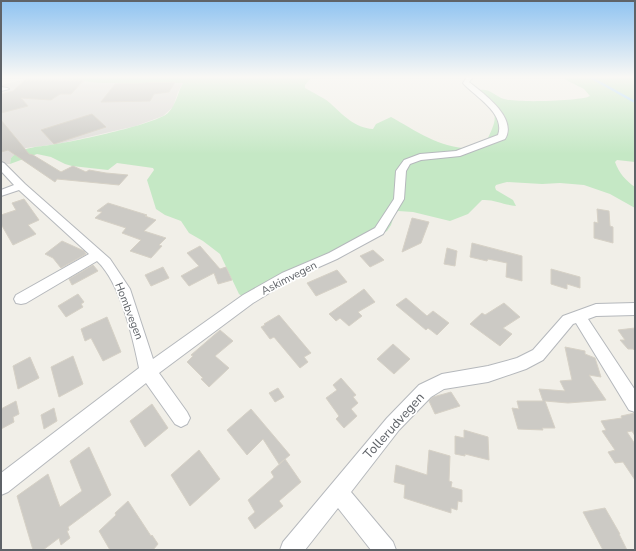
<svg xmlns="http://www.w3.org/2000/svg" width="636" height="551" viewBox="0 0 636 551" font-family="'Nunito Sans',sans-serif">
<rect width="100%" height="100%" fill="#f1efe8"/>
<path fill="#e0deda" d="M33,77H63L62,78L107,83H183L178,92L173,107L163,116L136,126L58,144L26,148L11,158L10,164H1V85L31,78Z"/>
<path fill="#c5e8c5" d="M63,77H312L305,85V88C313,93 323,97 330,103C343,115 355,128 373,129L376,124L391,117C420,133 449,155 484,146C499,116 499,116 479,90C490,88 495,96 504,99C516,103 582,101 590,96L584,89L566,80L563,77H634L635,162L617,160L615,162C619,173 626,181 635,187V208L610,194L584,185L560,183L542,184L507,182L503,183L496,185L495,187L496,190L513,200L516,206C504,205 494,199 482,200L468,214L450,221L413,212L398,211L395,213L391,225L387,231L351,251L267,292L243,297L239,294L220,254L203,241L189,233L181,221L165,215L156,209L147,180L154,170L153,168L117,163L108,170L72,166L65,164L51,157L37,154L10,164L11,158C23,146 40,147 56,144C77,141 156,124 168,113C176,105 178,92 183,83H101L63,79Z"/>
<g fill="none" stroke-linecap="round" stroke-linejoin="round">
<path stroke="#aadaff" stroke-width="2.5" d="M590,77L635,102"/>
</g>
<g fill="#cccac5" stroke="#d6d1c6">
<path d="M25,80H58L56,81L84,80L71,94H60L51,100L21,98L28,106L1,113V94L13,91Z"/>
<path d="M175,82L169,92L154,94L150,101L101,102L115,84Z"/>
<path d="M92,114L106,127L54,144L41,130Z"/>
<path d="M1,120L29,154L33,155L61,172L73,166L86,172L89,170L106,173L128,175L119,185L57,179L55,182L8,150L1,152Z"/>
<path d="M24,199L39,220L28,225L36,234L13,245L1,224V215L16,210L12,203Z"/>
<path d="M108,203L147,215L145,216L156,220L144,231L166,238L159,245L162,246L151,258L130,251L141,240L122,233L126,228L95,218L102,212L97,211Z"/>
<path d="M597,209L609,211L610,226L613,227V243L594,238V222L598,223Z"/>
<path d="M412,218L429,222L421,243L402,252Z"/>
<path d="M62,241L84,251L86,254L61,268L53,258L45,254Z"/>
<path d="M472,243L522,256V281L506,277L507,263L488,259L487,261L470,257Z"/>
<path d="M200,246L220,269L226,267L232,280L218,284L214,273L189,286L181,276L199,266L187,253Z"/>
<path d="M447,248L457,251L455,266L444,264Z"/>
<path d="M373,250L384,260L370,267L360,256Z"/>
<path d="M93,265L98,271L72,285L69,279Z"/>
<path d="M163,267L169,278L151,286L145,275Z"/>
<path d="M551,269L580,277V288L567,284V289L551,284Z"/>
<path d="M337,270L347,282L316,296L307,283Z"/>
<path d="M364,289L375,302L358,312L362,316L349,326L340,318L336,321L329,314Z"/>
<path d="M78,294L84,302L81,304L83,307L66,317L58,306Z"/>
<path d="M406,298L427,316L433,311L449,323L437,335L428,328L426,330L396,305Z"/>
<path d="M504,303L520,317L503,328L512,334L500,346L470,324L482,313L485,315Z"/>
<path d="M279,315L311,353L304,357L308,362L300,368L274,337L270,339L261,327L265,325L264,324Z"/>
<path d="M107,317L121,352L103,361L91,338L85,341L81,329Z"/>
<path d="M635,328V351L633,349H628L620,340H625L618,330Z"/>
<path d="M220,330L233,341L215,356L229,368L209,387L201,379L203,378L187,362L193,356L191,355Z"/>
<path d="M393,344L410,359L394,374L377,359Z"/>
<path d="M565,347L585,351V354L595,358L601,377L589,375L606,400L568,403L545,401L555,428H542L543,430L518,429L512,408L519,409L517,401H543L539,389L565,391L560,381L572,380Z"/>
<path d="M73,356L83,384L59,397L51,367Z"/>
<path d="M30,357L39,378L18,389L13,366Z"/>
<path d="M341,378L356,395L353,397L358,403L351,409L357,416L344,428L336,419L339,416L326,398L337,390L333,385Z"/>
<path d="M278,388L284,397L275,402L269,393Z"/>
<path d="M451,392L460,406L435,414L429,401L433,397Z"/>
<path d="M16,401L19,414L13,417L14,422L1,429V409Z"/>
<path d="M152,404L168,428L145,447L130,421Z"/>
<path d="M54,408L57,421L44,429L41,415Z"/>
<path d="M251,409L290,455L279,464L263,439L247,455L227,430Z"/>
<path d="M635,413V436L632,431L627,432L635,444V480L623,462L615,463L608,452L615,450L602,431L606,430L601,421L622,418L621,416Z"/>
<path d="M464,430L488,437L489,460L465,454V456L455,454V436L464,438Z"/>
<path d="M89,447L111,495L68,527L69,530L67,531L70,538L61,545L59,538L43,550H33L17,496L48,474L60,507L82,491L70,461Z"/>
<path d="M199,450L220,479L190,506L171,475Z"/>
<path d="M429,450L450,456L449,481L452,482L451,487L462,490V502L458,501L457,510L451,508V513L404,498L405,485L394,482L396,465L427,475Z"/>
<path d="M285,459L301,482L279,501L283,506L255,529L248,518L255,512L248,500L274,477L271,472Z"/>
<path d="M128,501L151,536L152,535L158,544L153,550H110L99,531L116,515L115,513Z"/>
<path d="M605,508L620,534H619L627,550H603L583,512Z"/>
</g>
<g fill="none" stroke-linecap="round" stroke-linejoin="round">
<defs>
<g id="minor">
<path d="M467,77H473L469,82C483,93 518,118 505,139L460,156L421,160L410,164L406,171L404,199L383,234L337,259L292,279L253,303L159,373L187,412L190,418L187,424L181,427L175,424L146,383L8,492L1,495V473L139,368C133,338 120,282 97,261L26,303L21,304L16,303L14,299L16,295L89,254L19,190L1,196V190L14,185L1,171V162L4,163L25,184L110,259L130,289L153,359L243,295L282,273L329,253L375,228L394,199L396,171L404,160L420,154L456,151L498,135C506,113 474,96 463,83Z"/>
<path d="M1,87L7,88L9,89L1,91Z"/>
<path d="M635,303V315L596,316L588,319L635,390V412L629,410L576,323L573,324L543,360L526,369L488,382L444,389L431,397L399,430L351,492L393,542L396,550H371L338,508L305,550H280L283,542L387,418L419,385L442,374L488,366L517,358L533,350L563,316L596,304Z"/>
</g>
</defs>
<use href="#minor" stroke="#b5b8bc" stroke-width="2"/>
<use href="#minor" fill="#fff" fill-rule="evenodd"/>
</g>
<linearGradient id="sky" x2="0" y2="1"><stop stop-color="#8fc3f1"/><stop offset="0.5" stop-color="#f9f8f5"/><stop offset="1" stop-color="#f9f8f5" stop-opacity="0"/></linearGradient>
<rect width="636" height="154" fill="url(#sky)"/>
<g text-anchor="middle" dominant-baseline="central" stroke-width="3.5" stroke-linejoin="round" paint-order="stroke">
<g font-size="11" fill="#5f6368" stroke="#fff">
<text transform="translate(289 278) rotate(-27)">Askimvegen</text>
<text transform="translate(129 311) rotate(69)">Hombvegen</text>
</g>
<g font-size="13" fill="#5f6368" stroke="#fff">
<text transform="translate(394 426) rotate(-48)">Tollerudvegen</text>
</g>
</g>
<rect width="636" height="551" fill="none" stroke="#5f6368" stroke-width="4"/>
</svg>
